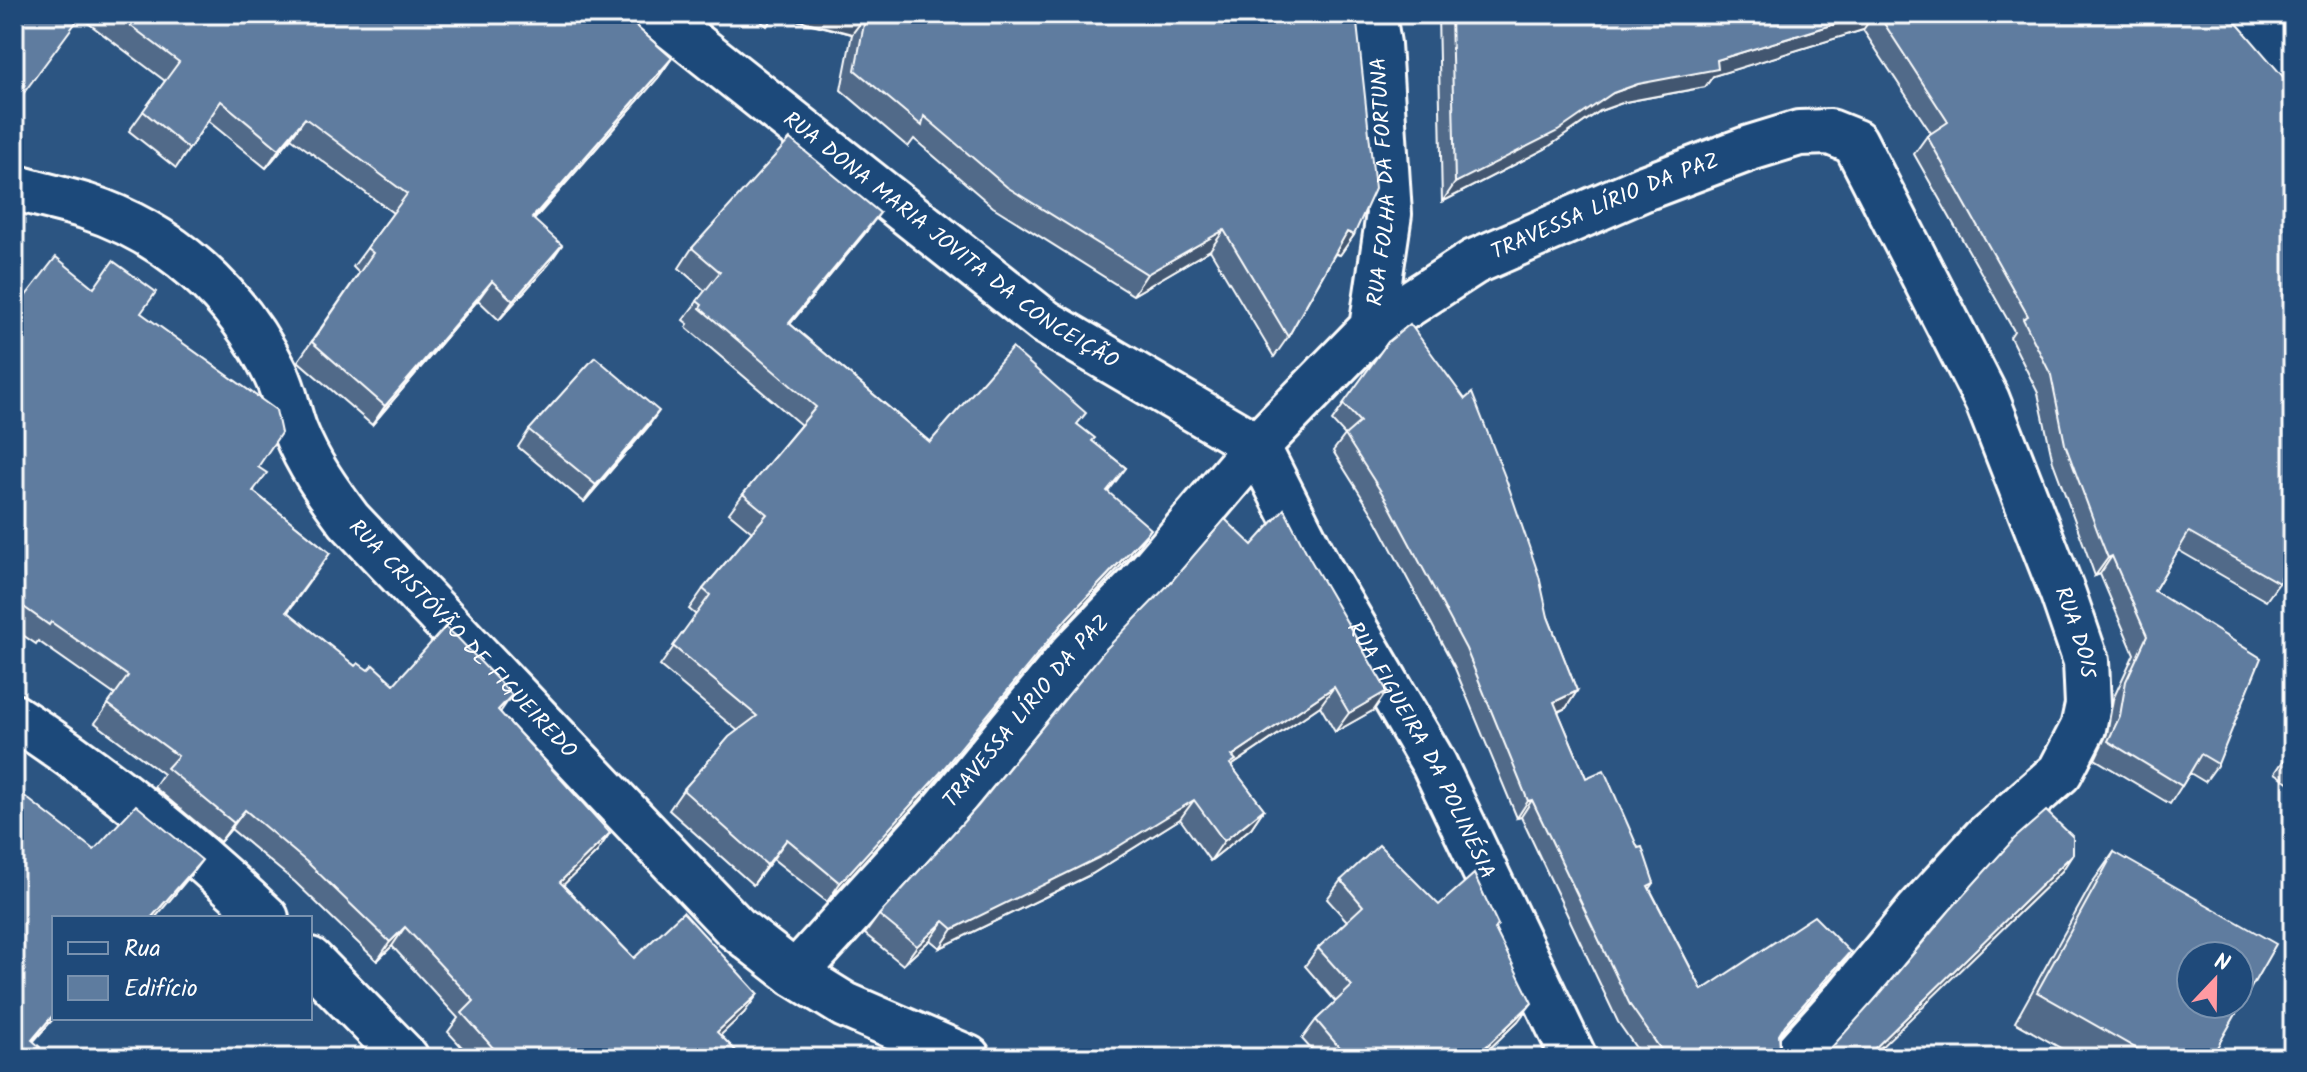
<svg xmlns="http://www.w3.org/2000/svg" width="2307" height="1072" viewBox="0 0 2307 1072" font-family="Kalam,sans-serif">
<rect width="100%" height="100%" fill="#2c5582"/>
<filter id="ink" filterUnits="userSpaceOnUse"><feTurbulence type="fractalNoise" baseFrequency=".0125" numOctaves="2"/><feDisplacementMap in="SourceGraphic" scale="16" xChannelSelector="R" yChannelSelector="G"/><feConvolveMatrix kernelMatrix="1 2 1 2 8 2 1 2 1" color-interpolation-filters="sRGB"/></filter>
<g filter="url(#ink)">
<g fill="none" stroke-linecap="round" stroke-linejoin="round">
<defs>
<g id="minor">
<path id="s1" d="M656,14L1045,322L1257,446"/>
<path d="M2246,14L2293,66"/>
<path id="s2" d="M14,187C37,194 61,199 85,206C170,233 237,294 276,374C285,392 288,413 295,431C308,464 328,492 349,520L736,928L795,974L845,1005L968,1058"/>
<path id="s3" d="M1372,328L1474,262L1644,188L1750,148L1799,133L1830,132L1855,142L1987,400L2063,594L2086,661L2088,705L2083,728L2060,772L1985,838L1919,910L1848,996L1792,1058"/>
<path id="s4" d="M1257,446L1318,566L1434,764L1574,1058"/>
<path d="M14,717C99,771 193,848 266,918"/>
<path d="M310,960L406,1058"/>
<path id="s5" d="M795,974L945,809L1073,653L1139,585L1257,446L1372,328L1389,214L1378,44L1373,14"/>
</g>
</defs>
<use href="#minor" stroke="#fff" stroke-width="50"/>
<use href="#minor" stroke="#1f4a7a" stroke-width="44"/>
</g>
<g fill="#516b89" stroke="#fff" stroke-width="2">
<path d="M14,14H622L672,58L658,78L534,220L549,264L499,320L478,300L372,425L298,361L359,273L353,267L393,213L291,138L266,168L208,121L176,168L129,131L165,81L80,17Z"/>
<path d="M751,14H1356L1354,235L1340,255L1335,254L1288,337L1274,357L1210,250L1133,295L993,207L914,139L908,147L841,90L852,34L775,15L767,26Z"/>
<path d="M1438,14H2229L2279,583L2266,601L2178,550L2154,591L2218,764L2205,782L2190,773L2170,804L2095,759L2107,734L2113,699L2134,654L2100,574L2095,576L2085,548L2053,462L2038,393L2010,337L2014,331L1914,154L1927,136L1931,133L1863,30L1713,76L1705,87L1625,102L1600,111L1545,149L1442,202Z"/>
<path d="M866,232L790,324L930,442L1078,425L1092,441L1126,468L1108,492L1137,548L1054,637L926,793L827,902L773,859L753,885L669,810L683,790L738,731L660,666L696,615L689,609L703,589L752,532L729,513L743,494L801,425L686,327L688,324L683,320L705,291L679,268L692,248Z"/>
<path d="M94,288L141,314L258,467L254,492L330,553L288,612L355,666L368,670L394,684L500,712L597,852L563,885L634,958L744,1013L720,1035L743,1058H472L448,1032L458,1018L392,946L377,961L295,882L231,829L220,842L154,787L163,774L95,723L115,695L38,641L36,644L14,629V311Z"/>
<path d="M1388,342L1548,617L1577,691L1566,708L1558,712L1586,778L1638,848L1654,883L1650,889L1702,990L1850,952L1838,969L1780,1034V1048L1786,1058H1643L1618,1022L1521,817L1517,818L1454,666L1375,518L1333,451L1345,435L1332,421Z"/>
<path d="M648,427L584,502L518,447L529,430Z"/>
<path d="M1171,582L1374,710L1335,732L1320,706L1233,765L1232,767L1264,809L1251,828L1210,861L1180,819L1092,874L940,948L930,940L903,965L865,934L879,915L978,806Z"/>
<path d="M2293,746V785L2275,773Z"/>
<path d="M2114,852L2211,1058H2078L2015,1022L2092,883Z"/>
<path d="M1341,880L1439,905L1495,929L1518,1021L1480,1058H1319L1302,1039L1316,1020L1336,1002L1305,966L1318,948L1347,921L1327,899Z"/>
</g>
<g fill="#42576f" stroke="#fff" stroke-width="2">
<path d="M776,14H867L852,34Z"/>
<path d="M1868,14H1874L1863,30L1713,76L1705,87L1625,102L1600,111L1545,149L1442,202L1455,183L1613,93L1638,84Z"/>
<path d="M672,58L658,78L518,237L532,218Z"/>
<path d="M305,118L291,138L266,168L279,149Z"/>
<path d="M880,213L866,232L775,342L789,323Z"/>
<path d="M1224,230L1210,250L1133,295L1147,274Z"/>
<path d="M1347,232L1354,235L1340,255L1333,253Z"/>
<path d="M562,245L549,264L499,320L513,301Z"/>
<path d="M492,281L478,300L372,425L385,406Z"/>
<path d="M659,411L648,427L584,502L596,485Z"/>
<path d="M1151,529L1137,548L1054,637L926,793L827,902L840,883L1067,618Z"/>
<path d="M2112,556L2100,574L2095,576L2108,558Z"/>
<path d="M1334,687L1320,706L1233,765L1223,780L1232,756Z"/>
<path d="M1387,691L1374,710L1335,732L1349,713Z"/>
<path d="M1577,691L1566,708L1542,718L1554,702Z"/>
<path d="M512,695L499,714L498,710Z"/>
<path d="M1194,800L1180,819L1092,874L940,948L953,929Z"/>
<path d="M1532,800L1521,817L1517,818L1528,801Z"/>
<path d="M1264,809L1251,828L1210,861L1224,841Z"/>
<path d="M245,810L231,829L220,842L234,823Z"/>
<path d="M610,833L597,852L547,901L560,882Z"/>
<path d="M787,839L773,859L753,885L767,865Z"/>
<path d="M2073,854L2062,871L1870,1058H1865Z"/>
<path d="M202,860L187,880L155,918H151Z"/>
<path d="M944,921L930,940L903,965L917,946Z"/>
<path d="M405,927L392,946L377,961L390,942Z"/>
<path d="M1850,952L1838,969L1773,1042L1785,1025Z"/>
<path d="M758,994L744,1013L704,1051L717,1032Z"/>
<path d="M1532,1003L1518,1021L1480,1058H1474Z"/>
<path d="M54,1014V1018L19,1058L32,1040Z"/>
</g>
<g fill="#5e7c9f" stroke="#fff" stroke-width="2" fill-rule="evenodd">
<path d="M14,14H82L14,106Z"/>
<path d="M115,14H622L672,58L532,218L562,245L513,301L492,281L385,406L312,342L373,253L367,248L407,194L305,118L279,149L221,101L189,149L143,111L179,62Z"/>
<path d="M866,14H1356L1375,189L1354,235L1347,232L1288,337L1224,230L1147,274L1007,187L924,116L922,126L855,70Z"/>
<path d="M1451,14H1868L1717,60L1718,69L1638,84L1613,93L1558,131L1455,183Z"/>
<path d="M1878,14H2229L2293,88V547L2279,583L2189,532L2154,591L2261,658L2218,764L2201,754L2182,786L2108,741L2120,716L2126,681L2147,636L2112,556L2108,558L2097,530L2065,444L2051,375L2023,319L2028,316L1927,136L1948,122Z"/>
<path d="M790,139L880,213L789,323L930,442L1012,348L1086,413L1077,424L1095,438L1092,441L1126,468L1107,491L1151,529L1067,618L940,773L840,883L787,839L767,865L683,790L729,737L757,716L673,646L710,595L703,589L767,514L743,494L816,407L700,308L702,305L697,301L720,272L692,248Z"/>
<path d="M56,257L94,288L113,261L156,292L141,313L276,410L281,433L258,467L267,473L253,491L330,553L287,611L355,666L358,663L368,670L373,665L394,684L445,627L456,636L512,695L498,710L610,833L560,882L634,958L683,912L758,994L717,1032L743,1058H502L462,1013L474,1001L405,927L390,942L308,863L245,810L234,823L167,768L178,756L108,704L128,676L51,622L49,625L14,600V311Z"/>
<path d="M1410,324L1465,399L1472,393L1507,482L1539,576L1548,617L1577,691L1554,702L1586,778L1604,770L1638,848L1642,847L1654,883L1648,886L1702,990L1814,916L1850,952L1785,1025L1779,1035L1780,1048L1786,1058H1668L1664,1054L1630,1005L1532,800L1528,801L1466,649L1387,501L1345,435L1360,422L1343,404L1388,342Z"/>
<path d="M595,357L659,411L596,485L529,430Z"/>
<path d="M1284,509L1310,559L1387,691L1349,713L1334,687L1232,756L1236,760L1230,764L1264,809L1224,841L1194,800L1106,854L953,929L944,921L917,946L879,915L978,806L1105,650L1171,582L1225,519L1252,545Z"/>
<path d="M14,788L94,850L136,805L202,860L151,918H54V1014L32,1040L40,1047L31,1058H14Z"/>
<path d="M2046,811L2073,837V854L1865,1058H1822L1878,996L1950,910L2014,839Z"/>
<path d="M1379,845L1439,905L1474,874L1498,925L1495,929L1532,1003L1474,1058H1348L1316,1020L1352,986L1318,948L1363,906L1341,880Z"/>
<path d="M2114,852L2276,944L2211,1058H2153L2037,992ZM2191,956H2239V1004H2191Z"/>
<path d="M873,1051L880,1058H865Z"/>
<path d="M950,1052L962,1058H944Z"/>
<path d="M321,1053L326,1058H316Z"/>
</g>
</g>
<g text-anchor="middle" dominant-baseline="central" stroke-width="6" stroke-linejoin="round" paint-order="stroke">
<g font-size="22" fill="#fff" stroke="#1f4a7a">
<text stroke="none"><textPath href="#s5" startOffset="1014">RUA FOLHA DA FORTUNA</textPath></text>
<text stroke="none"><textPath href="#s3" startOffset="264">TRAVESSA LÍRIO DA PAZ</textPath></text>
<text stroke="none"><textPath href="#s1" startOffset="372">RUA DONA MARIA JOVITA DA CONCEIÇÃO</textPath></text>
<text stroke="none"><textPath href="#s3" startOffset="1068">RUA DOIS</textPath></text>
<text stroke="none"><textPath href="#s2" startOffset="664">RUA CRISTÓVÃO DE FIGUEIREDO</textPath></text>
<text stroke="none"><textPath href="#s5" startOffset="350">TRAVESSA LÍRIO DA PAZ</textPath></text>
<text stroke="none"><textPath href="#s4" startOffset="346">RUA FIGUEIRA DA POLINÉSIA</textPath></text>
</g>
</g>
<rect width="2307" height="1072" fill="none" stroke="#1f4a7a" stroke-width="48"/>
<rect x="24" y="24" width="2259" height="1024" fill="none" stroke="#fff" stroke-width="3" filter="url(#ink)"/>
<rect x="52" y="916" width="260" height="104" fill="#1f4a7a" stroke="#7992af" stroke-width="2"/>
<rect x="68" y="942" width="40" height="12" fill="#1f4a7a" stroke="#7992af" stroke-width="2"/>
<text x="124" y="956" font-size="24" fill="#ffffff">Rua</text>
<rect x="68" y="976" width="40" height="24" fill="#5e7c9f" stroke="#7992af" stroke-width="2"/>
<text x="124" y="996" font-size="24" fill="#ffffff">Edifício</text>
<g transform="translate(2215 980) rotate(22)"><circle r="38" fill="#1f4a7a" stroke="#7992af" stroke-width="2"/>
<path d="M0-6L14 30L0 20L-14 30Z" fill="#ff9aa2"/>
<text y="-12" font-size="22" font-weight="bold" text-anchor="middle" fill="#ffffff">N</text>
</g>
</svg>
